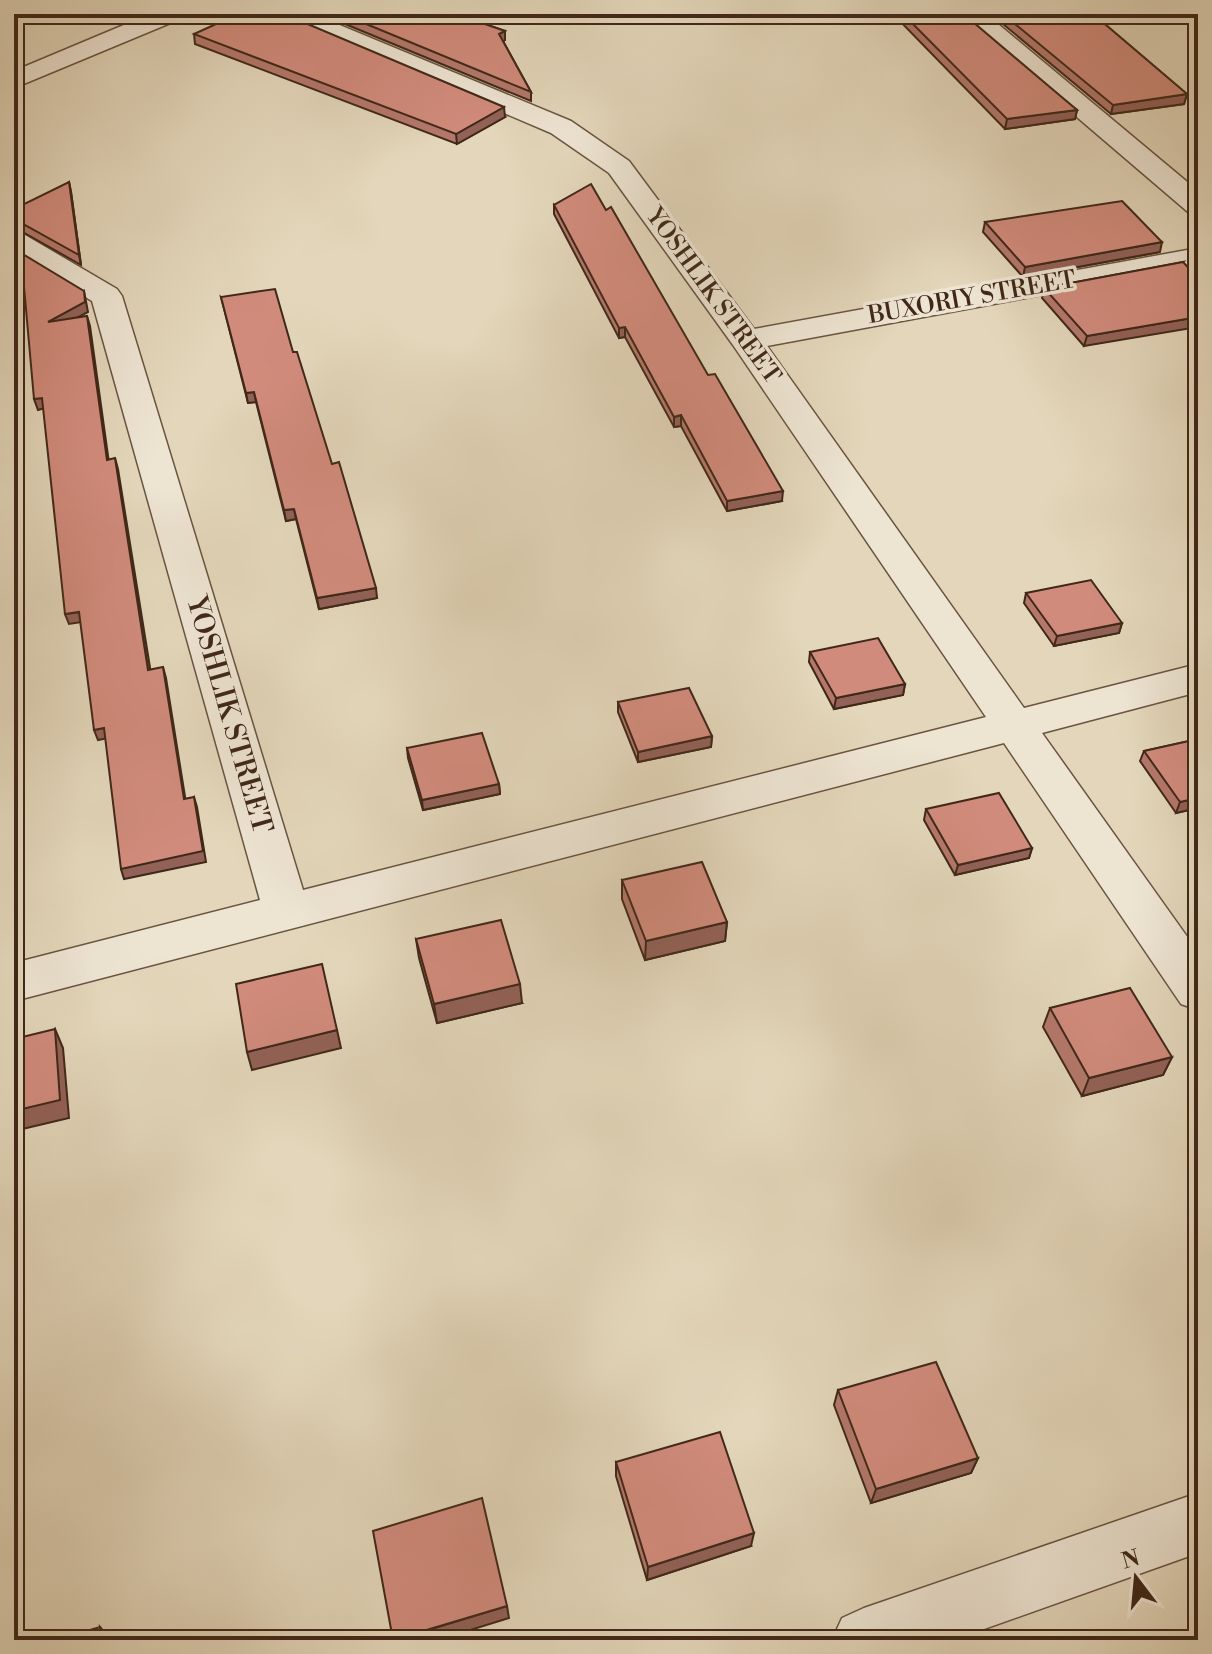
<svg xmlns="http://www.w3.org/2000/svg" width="1212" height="1654" viewBox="0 0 1212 1654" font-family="'Libre Bodoni',serif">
<rect width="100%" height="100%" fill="#e3d6ba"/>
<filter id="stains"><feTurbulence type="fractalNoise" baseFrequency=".0025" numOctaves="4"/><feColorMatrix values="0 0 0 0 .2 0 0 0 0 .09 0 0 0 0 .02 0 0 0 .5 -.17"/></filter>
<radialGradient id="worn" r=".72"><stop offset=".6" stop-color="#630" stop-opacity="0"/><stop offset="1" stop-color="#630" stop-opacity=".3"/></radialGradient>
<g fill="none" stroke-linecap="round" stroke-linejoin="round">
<defs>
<g id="minor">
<path d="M150,14H183L180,19L14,88V71Z"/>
<path d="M280,14H313L571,121L629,161L754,329L1198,248V266L767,346L1024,708L1198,664V692L1042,733L1198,952V1010L1181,1004L1004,743L14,1001V963L260,900L92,301L14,254V232L25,235L117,289L122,296L303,890L986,717L733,345L609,173L551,133L283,19Z"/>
<path d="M950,14H986L1198,191V215L1188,212L967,23L953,19Z"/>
<path d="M1198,1493V1553L953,1640H832L842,1618L864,1608Z"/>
</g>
</defs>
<use href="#minor" stroke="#695441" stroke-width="3"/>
<use href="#minor" fill="#ede4d2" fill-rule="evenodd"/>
</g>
<g fill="#b4786b" stroke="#402819" stroke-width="2">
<path d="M321,14H456L505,31V40L503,41L531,92V101Z"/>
<path d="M893,14H959L1077,110L1075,119L1005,129Z"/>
<path d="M991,14H1093L1187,94L1184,104L1111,114Z"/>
<path d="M194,34L505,117L457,144L195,44Z"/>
<path d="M69,182L71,192L81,265L21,231L18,221Z"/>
<path d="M554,205L708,375L782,501L727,511L681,426L674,427L625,337L619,338L554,214Z"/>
<path d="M985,222L1160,252L1023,277L983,232Z"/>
<path d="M1183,262L1084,346L1042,298L1044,288Z"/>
<path d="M221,297L293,352L377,598L319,609L296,519L286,521L256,402L248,403Z"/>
<path d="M1026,593L1122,623L1119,633L1054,646L1024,603Z"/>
<path d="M810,652L905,684L903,695L834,709L809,662Z"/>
<path d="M618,702L712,736L711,747L638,762L618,712Z"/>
<path d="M1198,739V808L1176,813L1140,761L1144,751Z"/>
<path d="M407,748L499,784L500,794L423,810L408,758Z"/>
<path d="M926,809L1032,848L1029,858L955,875L924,820Z"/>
<path d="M622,880L727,922L725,941L645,960L622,899Z"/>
<path d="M416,939L522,1003L437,1023L419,958Z"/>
<path d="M1050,1008L1172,1057L1163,1075L1082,1096L1043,1027Z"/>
<path d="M1198,1263V1284L1192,1273Z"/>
<path d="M838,1390L978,1458L971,1473L871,1503L834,1405Z"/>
<path d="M616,1462L751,1546L647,1580L616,1476Z"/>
</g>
<g fill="#926157" stroke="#402819" stroke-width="2">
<path d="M505,31V40L500,43L499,34Z"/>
<path d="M1187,94L1184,104L1111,114L1113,105Z"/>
<path d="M504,107L505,117L457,144L456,134Z"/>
<path d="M1077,110L1075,119L1005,129L1007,119Z"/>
<path d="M69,182L71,192L81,265L79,255Z"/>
<path d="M1162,242L1160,252L1023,277L1025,267Z"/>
<path d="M84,291L88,312L51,332L48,322Z"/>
<path d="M87,316L90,326L110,470L107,460Z"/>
<path d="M1198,317V327L1084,346L1087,336Z"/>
<path d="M625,327V337L619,338V328Z"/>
<path d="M254,392L256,402L248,403L246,393Z"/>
<path d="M42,398L45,408L38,410L34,399Z"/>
<path d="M681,415V426L674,427V417Z"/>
<path d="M115,458L118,469L152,680L148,670Z"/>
<path d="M783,491L782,501L727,511V501Z"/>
<path d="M294,509L296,519L286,521L284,510Z"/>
<path d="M376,588L377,598L319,609L317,598Z"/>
<path d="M79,612L82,622L69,624L65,614Z"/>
<path d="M1122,623L1119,633L1054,646L1057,636Z"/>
<path d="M163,667L166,678L187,809L184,799Z"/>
<path d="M905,684L903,695L834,709L836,698Z"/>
<path d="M104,728L108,738L98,740L94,730Z"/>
<path d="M712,736L711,747L638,762V752Z"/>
<path d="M499,784L500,794L423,810L422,800Z"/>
<path d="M194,797L197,807L206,862L124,879L121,869Z"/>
<path d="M1198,798V808L1176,813L1180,802Z"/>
<path d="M1032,848L1029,858L955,875L958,865Z"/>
<path d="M727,922L725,941L645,960L646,941Z"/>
<path d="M520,984L522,1003L437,1023L434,1004Z"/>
<path d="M55,1029L63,1048L69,1118L14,1131V1111Z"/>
<path d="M337,1030L341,1048L252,1070L247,1052Z"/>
<path d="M1172,1057L1163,1075L1082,1096L1089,1078Z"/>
<path d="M978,1458L971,1473L871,1503L876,1489Z"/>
<path d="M754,1533L751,1546L647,1580L648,1567Z"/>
<path d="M507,1606L509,1618L438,1640H395Z"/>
<path d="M100,1627L110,1639V1640H101Z"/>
</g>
<g fill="#d18b7c" stroke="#402819" stroke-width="2">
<path d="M238,14H284L504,107L456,134L194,34Z"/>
<path d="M342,14H456L505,31L499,34L531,92Z"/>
<path d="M903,14H959L967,17L1077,110L1007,119Z"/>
<path d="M1003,14H1093L1187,94L1113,105Z"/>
<path d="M69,182L79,255L18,221L16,208Z"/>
<path d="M591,184L606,210L611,207L708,375L715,374L783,491L727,501L681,415L674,417L625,327L619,328L554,205Z"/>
<path d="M1122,201L1162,242L1025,267L985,222Z"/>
<path d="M21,253L84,291L85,302L48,322L87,316L107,460L115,458L148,670L163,667L184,799L194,797L203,851L121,869L104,728L94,730L79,612L65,614L42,398L34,399Z"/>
<path d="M1183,262L1198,278V317L1087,336L1044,288Z"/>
<path d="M275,289L293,352H297L332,464L339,462L376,588L317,598L294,509L284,510L254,392L246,393L221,297Z"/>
<path d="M1091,580L1122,623L1057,636L1026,593Z"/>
<path d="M878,638L905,684L836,698L810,652Z"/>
<path d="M689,688L712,736L638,752L618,702Z"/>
<path d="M482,733L499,784L422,800L407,748Z"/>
<path d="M1198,739V798L1180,802L1144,751Z"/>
<path d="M999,793L1032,848L958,865L926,809Z"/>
<path d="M702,862L727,922L646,941L622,880Z"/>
<path d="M501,920L520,984L434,1004L416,939Z"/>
<path d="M322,964L337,1030L247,1052L236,984Z"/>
<path d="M1130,988L1172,1057L1089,1078L1050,1008Z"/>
<path d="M55,1029L60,1100L14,1111V1039Z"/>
<path d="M936,1362L978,1458L876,1489L838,1390Z"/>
<path d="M720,1432L754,1533L648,1567L616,1462Z"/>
<path d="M482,1498L507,1606L393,1640L373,1531Z"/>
<path d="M100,1627L101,1640H55Z"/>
</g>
<g text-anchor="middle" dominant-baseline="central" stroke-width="7" stroke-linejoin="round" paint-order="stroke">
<g font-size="24" fill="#402819" stroke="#ede4d2">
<text transform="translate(713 296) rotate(54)">YOSHLIK STREET</text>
<text transform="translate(972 298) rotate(-10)">BUXORIY STREET</text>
</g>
<g font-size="28" fill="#402819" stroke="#ede4d2">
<text transform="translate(229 715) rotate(74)">YOSHLIK STREET</text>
</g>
</g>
<rect width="1212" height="1654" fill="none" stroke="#e3d6ba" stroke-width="48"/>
<rect x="16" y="16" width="1180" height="1622" fill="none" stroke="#402819" stroke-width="4"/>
<rect x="24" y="24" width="1164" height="1606" fill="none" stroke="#402819" stroke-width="2"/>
<g transform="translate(1136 1578) rotate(344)" stroke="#ede4d2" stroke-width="6" paint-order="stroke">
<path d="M0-6L14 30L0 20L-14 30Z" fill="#402819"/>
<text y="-12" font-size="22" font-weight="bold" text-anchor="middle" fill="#402819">N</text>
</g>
<rect width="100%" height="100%" filter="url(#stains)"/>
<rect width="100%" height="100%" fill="url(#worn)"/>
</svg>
